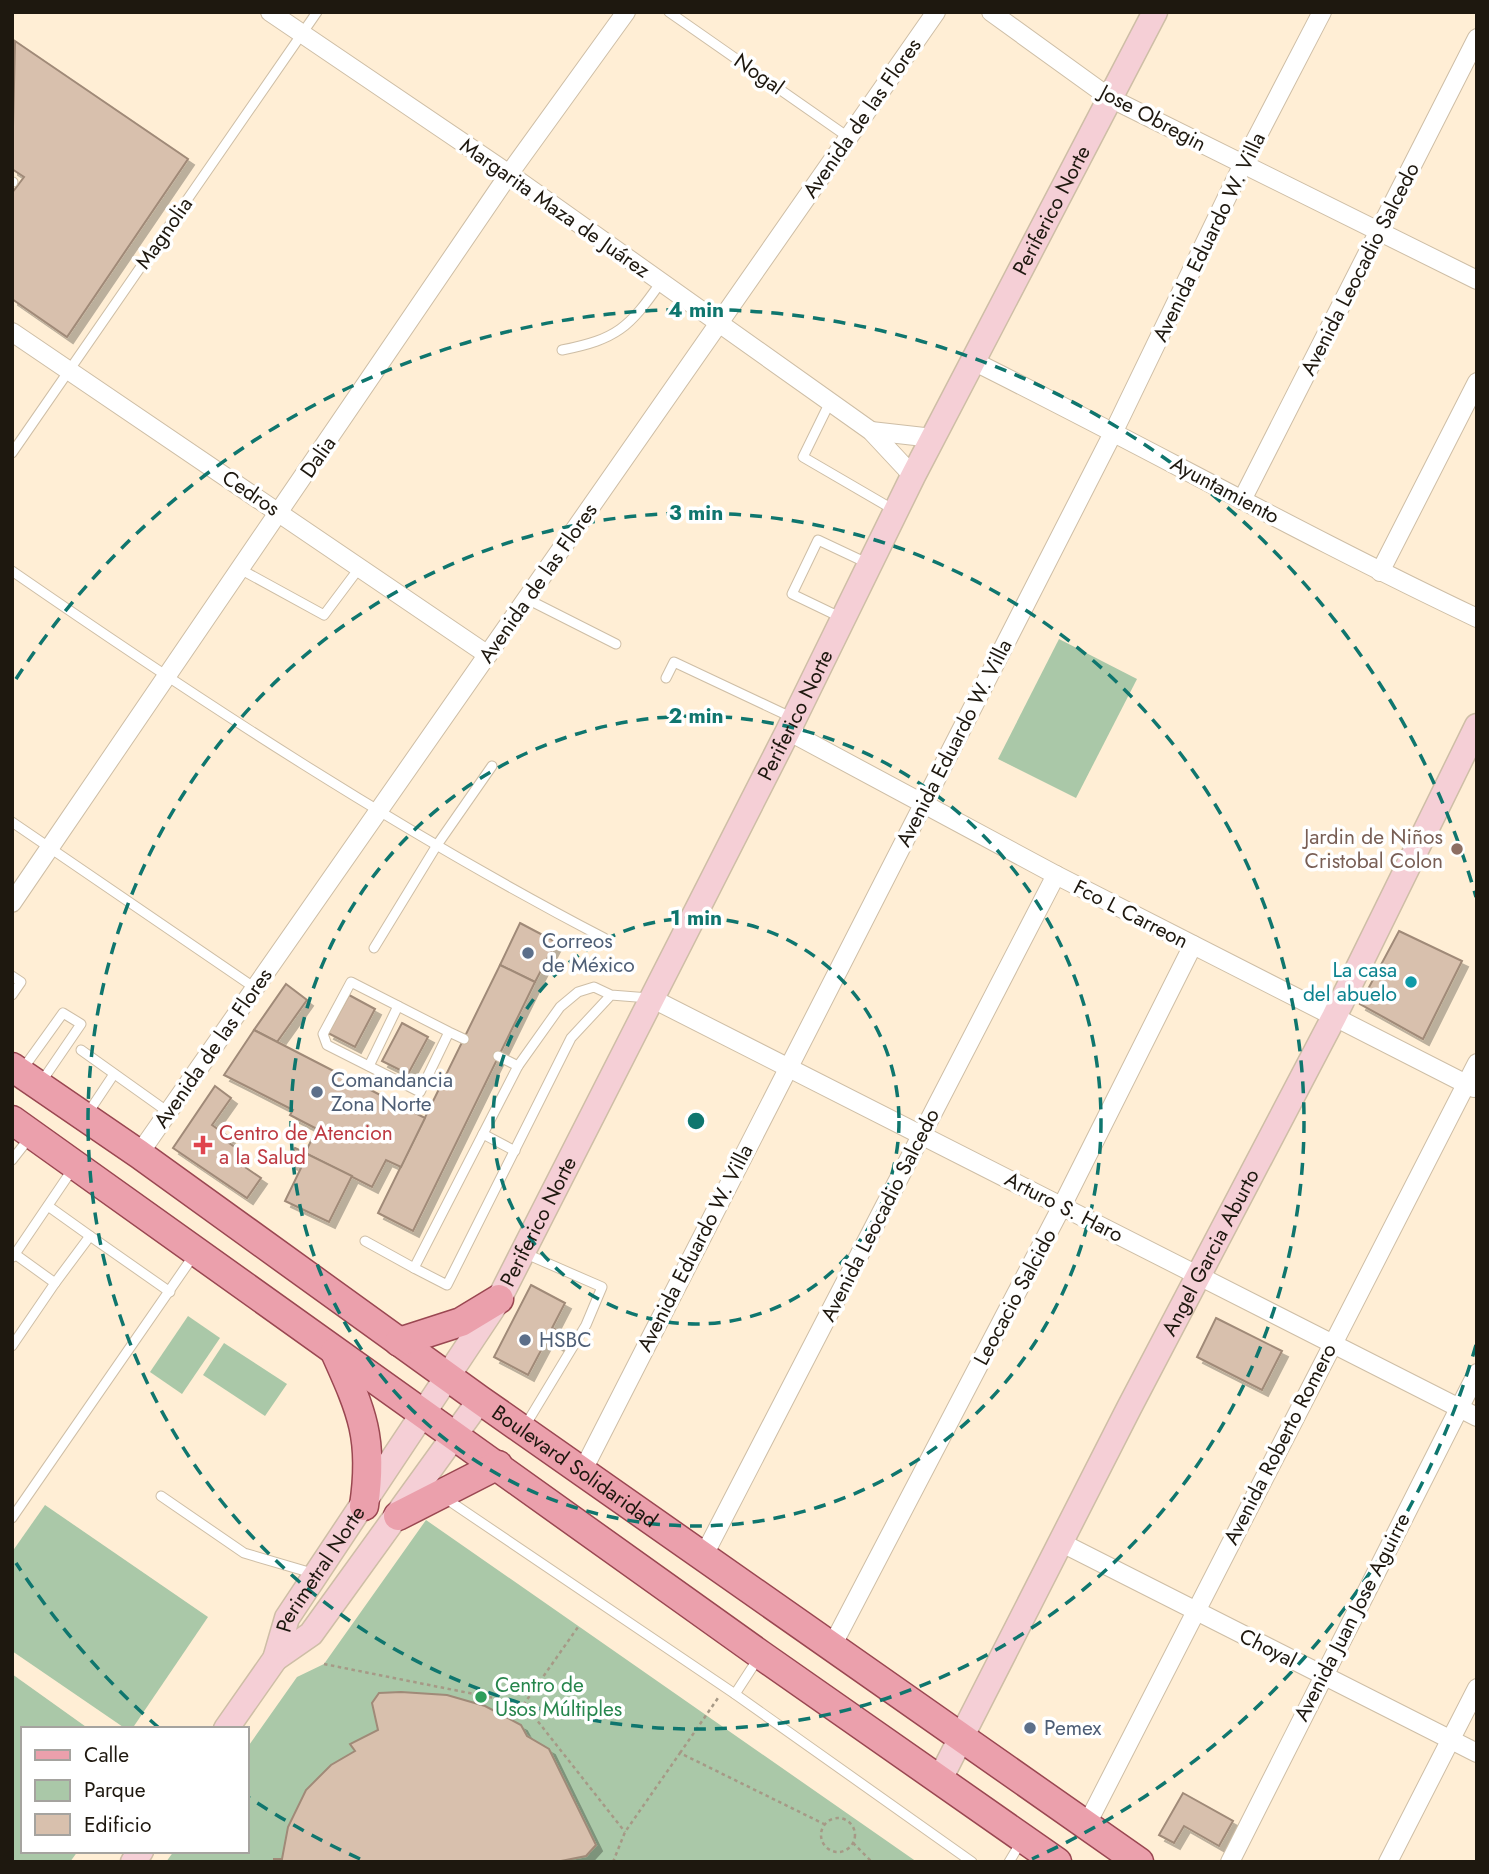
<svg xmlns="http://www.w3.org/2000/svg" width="1489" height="1874" viewBox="0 0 1489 1874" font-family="Jost,sans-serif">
<defs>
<filter id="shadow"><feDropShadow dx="6" dy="6" stdDeviation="0" flood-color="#0004"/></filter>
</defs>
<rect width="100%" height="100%" fill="#ffeed5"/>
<g fill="#aac8a8">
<path d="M1059,639L1137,679L1076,798L998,759Z"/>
<path d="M188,1316L220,1338L182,1394L150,1372Z"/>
<path d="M224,1343L287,1384L265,1416L203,1375Z"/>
<path d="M45,1505L208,1617L132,1729H126L12,1651V1552Z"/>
<path d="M426,1520L917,1862H166L174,1851H247V1748L297,1677L324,1664Z"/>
<path d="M12,1674L89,1729H23V1851H78L70,1862L12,1860Z"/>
</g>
<g fill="#d8c0ad" stroke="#a08a78" stroke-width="2" filter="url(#shadow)">
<path d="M15,41L188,159L67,337L12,299V193L24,177L12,169Z"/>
<path d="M520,923L556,942L535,982L500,965Z"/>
<path d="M1399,931L1462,961L1423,1039L1360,1004Z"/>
<path d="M500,965L535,982L413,1231L378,1213Z"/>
<path d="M286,984L307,1000L277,1042L254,1030Z"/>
<path d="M349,995L375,1009L355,1047L328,1033Z"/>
<path d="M402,1023L428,1037L408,1074L382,1061Z"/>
<path d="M254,1030L425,1118L401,1167L386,1160L372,1187L305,1153L317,1129L290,1115L293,1110L224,1075Z"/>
<path d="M215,1086L231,1098L212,1125L229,1137L226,1141L245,1154L239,1163L261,1178L247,1198L173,1148Z"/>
<path d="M295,1148L352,1176L329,1222L285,1201L301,1168L288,1162Z"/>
<path d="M531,1285L565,1303L552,1328L564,1334L558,1345L547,1339L528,1375L494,1357Z"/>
<path d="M1216,1318L1282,1351L1262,1390L1197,1357Z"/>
<path d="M401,1692L447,1695L485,1706L521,1725L527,1736L549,1749L596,1845L586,1856L556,1862H274V1859H282L288,1827L306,1790L331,1765L355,1751L350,1744L378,1730L372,1703L379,1693Z"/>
<path d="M1183,1793L1233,1821L1219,1846L1184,1826L1174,1843L1159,1835Z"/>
</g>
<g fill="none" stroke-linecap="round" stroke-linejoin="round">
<defs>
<g id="lane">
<path d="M669,12L848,137"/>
<path d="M12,182H13"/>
<path d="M562,350C617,339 629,328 661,282"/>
<path d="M830,402L803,457L894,510"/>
<path d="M12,453L317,12"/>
<path d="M240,569L324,615L360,567"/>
<path d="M12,571C203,703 399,831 604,938"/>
<path d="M527,599L616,644"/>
<path d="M842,618L792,594L818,540L869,564"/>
<path d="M666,678L674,662L793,718"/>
<path d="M12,822L255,988"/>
<path d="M374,948L437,845L492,766"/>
<path d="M12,976L21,982L12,995"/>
<path d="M611,995L571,1038L447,1285L414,1268L518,1066L560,1007L578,992L594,987L611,995L649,998"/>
<path d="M449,1032L420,1092L327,1045L323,1034L351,982L449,1032L464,1039"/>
<path d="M81,1050L168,1112"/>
<path d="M498,1056L518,1066"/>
<path d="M369,1066L398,1006"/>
<path d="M22,1070L63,1013L81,1024L42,1081"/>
<path d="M88,1113L114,1074"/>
<path d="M483,1134L515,1151"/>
<path d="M12,1160L30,1137"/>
<path d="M48,1206L90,1236"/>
<path d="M365,1241L414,1268"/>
<path d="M12,1252L55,1283L12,1346"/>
<path d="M524,1253L602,1287L586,1325L525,1426"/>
<path d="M13,1257L74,1167"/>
<path d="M55,1283L90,1236L170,1292"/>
<path d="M161,1496L244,1553L312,1573"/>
<path d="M445,1498L735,1694L972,1862"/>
<path d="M12,1518L194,1255"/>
<path d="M735,1694L759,1657"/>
<path d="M1009,1862L1021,1842"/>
</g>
<g id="street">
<path d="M270,12L509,174L871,431L913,476"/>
<path d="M991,12L1110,98L1477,280"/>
<path d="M12,332L488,655"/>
<path d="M973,361C1142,445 1306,537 1477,618"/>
<path d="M871,431L933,438"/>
<path d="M1242,500L1477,38"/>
<path d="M1380,572L1477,382"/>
<path d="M788,731L1056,875L1474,1088"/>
<path d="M12,903L509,174L626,12"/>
<path d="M651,998L1477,1417"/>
<path d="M139,1154L936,12"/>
<path d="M582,1472L1114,431L1243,164L1322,12"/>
<path d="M1060,1542L1477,1753"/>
<path d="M704,1555L1056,875"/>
<path d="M832,1646L1062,1206L1193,945"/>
<path d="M1086,1826L1477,1063"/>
<path d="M1230,1862L1477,1373"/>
<path d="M1388,1862L1477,1688"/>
</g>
<g id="secondary">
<path d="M275,1659L311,1634L480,1400"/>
<path id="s1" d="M226,1729L275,1659L287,1618L499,1299L788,731L913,476L1155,12"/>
<path id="s2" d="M940,1779L1129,1408L1334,1017L1477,726"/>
<path d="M133,1862L141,1851"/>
</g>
<g id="primary">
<path id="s3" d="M12,1067L139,1154L480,1400L1139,1862"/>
<path d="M12,1120L761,1655L1057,1862"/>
<path d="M399,1342L461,1322L499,1299"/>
<path d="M335,1352C362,1412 374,1439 364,1506"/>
<path d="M398,1516L498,1465"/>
</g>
</defs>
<use href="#lane" stroke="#cebea6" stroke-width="11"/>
<use href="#street" stroke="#cebea6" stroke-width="20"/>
<use href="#secondary" stroke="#cebea6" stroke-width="27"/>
<use href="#primary" stroke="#9a4751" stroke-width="31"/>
<g stroke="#a69986" stroke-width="2.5" stroke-dasharray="3.5 3.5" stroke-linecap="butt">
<path d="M324,1664L524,1704L578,1627"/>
<path d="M525,1705L625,1832"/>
<path d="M680,1753L718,1698"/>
<circle cx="838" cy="1835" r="17"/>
<path d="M853,1843L872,1862"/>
<path d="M613,1862L625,1832L680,1753L824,1824"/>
</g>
<use href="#lane" stroke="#fff" stroke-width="9"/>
<use href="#street" stroke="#fff" stroke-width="18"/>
<use href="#secondary" stroke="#f5cfd6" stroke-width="24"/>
<use href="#primary" stroke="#eba0ac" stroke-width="28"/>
</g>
<g fill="none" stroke="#0f766e" stroke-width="3.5" stroke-dasharray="12 9">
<circle cx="696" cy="1121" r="203"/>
<circle cx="696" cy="1121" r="405"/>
<circle cx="696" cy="1121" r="608"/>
<path d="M1476 1345A811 811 0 0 1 1032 1859M360 1859A811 811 0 0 1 248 1797M159 1728A811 811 0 0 1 16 1563M16 679A811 811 0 0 1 1476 897"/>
</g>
<circle fill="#8d6e63" stroke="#fff" stroke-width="2.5" cx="1457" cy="849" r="7"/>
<g fill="#5c6f8a" stroke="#fff" stroke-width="2.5">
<circle cx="528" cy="953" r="7"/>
<circle cx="317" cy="1092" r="7"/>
<circle cx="525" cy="1340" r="7"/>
<circle cx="1030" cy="1728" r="7"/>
</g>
<circle fill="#0f9aa8" stroke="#fff" stroke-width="2.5" cx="1411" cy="982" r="7"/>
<path fill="#e0444e" stroke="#fff" stroke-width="2.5" d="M199.5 1134.5h7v7h7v7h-7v7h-7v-7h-7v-7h7z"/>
<circle fill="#2e9e5b" stroke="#fff" stroke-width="2.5" cx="481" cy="1697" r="7"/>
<g text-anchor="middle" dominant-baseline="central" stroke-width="7" stroke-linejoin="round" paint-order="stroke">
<g font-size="21" fill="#1e180f" stroke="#fff">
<text transform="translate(759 74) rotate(35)">Nogal</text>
<text transform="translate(862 118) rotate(-55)">Avenida de las Flores</text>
<text transform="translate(1153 118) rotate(28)">Jose Obregin</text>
<text transform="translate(555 208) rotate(35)">Margarita Maza de Juárez</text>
<text stroke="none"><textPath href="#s1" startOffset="1732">Periferico Norte</textPath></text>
<text transform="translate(164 233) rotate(-55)">Magnolia</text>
<text transform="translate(1209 237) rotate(-64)">Avenida Eduardo W. Villa</text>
<text transform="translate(1360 269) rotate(-63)">Avenida Leocadio Salcedo</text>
<text transform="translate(318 457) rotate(-55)">Dalia</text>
<text transform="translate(1225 490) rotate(28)">Ayuntamiento</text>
<text transform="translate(251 493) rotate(34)">Cedros</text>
<text transform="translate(538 583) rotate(-55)">Avenida de las Flores</text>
<text stroke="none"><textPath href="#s1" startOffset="1166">Periferico Norte</textPath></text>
<text transform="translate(954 743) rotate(-63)">Avenida Eduardo W. Villa</text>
<text transform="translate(1131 914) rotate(27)">Fco L Carreon</text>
<text transform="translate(213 1048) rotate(-55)">Avenida de las Flores</text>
<text transform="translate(1064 1207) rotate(27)">Arturo S. Haro</text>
<text transform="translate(880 1215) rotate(-63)">Avenida Leocadio Salcedo</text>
<text stroke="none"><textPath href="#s1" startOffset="598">Periferico Norte</textPath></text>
<text transform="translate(695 1248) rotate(-63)">Avenida Eduardo W. Villa</text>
<text stroke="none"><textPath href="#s2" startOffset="592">Angel Garcia Aburto</textPath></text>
<text transform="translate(1015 1297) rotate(-62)">Leocacio Salcido</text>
<text transform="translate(1280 1444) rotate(-63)">Avenida Roberto Romero</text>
<text stroke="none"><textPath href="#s3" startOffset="690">Boulevard Solidaridad</textPath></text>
<text stroke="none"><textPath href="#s1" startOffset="187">Perimetral Norte</textPath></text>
<text transform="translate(1352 1617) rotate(-63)">Avenida Juan Jose Aguirre</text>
<text transform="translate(1268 1648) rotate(27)">Choyal</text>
</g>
<g font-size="21" fill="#785e54" stroke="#fff" text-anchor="end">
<text x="1443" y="837">Jardin de Niños<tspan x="1443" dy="24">Cristobal Colon</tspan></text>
</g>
<g font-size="21" fill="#4e5e75" stroke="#fff" text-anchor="start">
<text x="542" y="941">Correos<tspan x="542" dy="24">de México</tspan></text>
<text x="331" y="1080">Comandancia<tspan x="331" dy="24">Zona Norte</tspan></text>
<text x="539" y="1340">HSBC</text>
<text x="1044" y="1728">Pemex</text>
</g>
<g font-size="21" fill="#0d838f" stroke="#fff" text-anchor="end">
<text x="1397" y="970">La casa<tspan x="1397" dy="24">del abuelo</tspan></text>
</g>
<g font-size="21" fill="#be3a42" stroke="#fff" text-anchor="start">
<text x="219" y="1133">Centro de Atencion<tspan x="219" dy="24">a la Salud</tspan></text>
</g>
<g font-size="21" fill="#27864d" stroke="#fff" text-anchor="start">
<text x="495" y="1685">Centro de<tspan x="495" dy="24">Usos Múltiples</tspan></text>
</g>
</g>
<circle cx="696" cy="1121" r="10" fill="#0f766e" stroke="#fff" stroke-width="3.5"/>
<g font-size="21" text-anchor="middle" font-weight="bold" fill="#0f766e" stroke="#fff" stroke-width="7" stroke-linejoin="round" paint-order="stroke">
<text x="696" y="317">4 min</text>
<text x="696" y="520">3 min</text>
<text x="696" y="723">2 min</text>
<text x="696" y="925">1 min</text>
</g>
<rect width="1489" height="1874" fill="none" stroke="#1e180f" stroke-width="28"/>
<rect x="21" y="1727" width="228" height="126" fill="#ffffff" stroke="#a5a39f" stroke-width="2"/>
<rect x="35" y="1750" width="35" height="10" fill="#eba0ac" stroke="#a5a39f" stroke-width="2"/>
<text x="84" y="1762" font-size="21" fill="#1e180f">Calle</text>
<rect x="35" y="1780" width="35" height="21" fill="#aac8a8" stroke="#a5a39f" stroke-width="2"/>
<text x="84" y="1797" font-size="21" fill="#1e180f">Parque</text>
<rect x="35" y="1814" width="35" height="21" fill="#d8c0ad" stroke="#a5a39f" stroke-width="2"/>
<text x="84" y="1832" font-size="21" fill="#1e180f">Edificio</text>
</svg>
